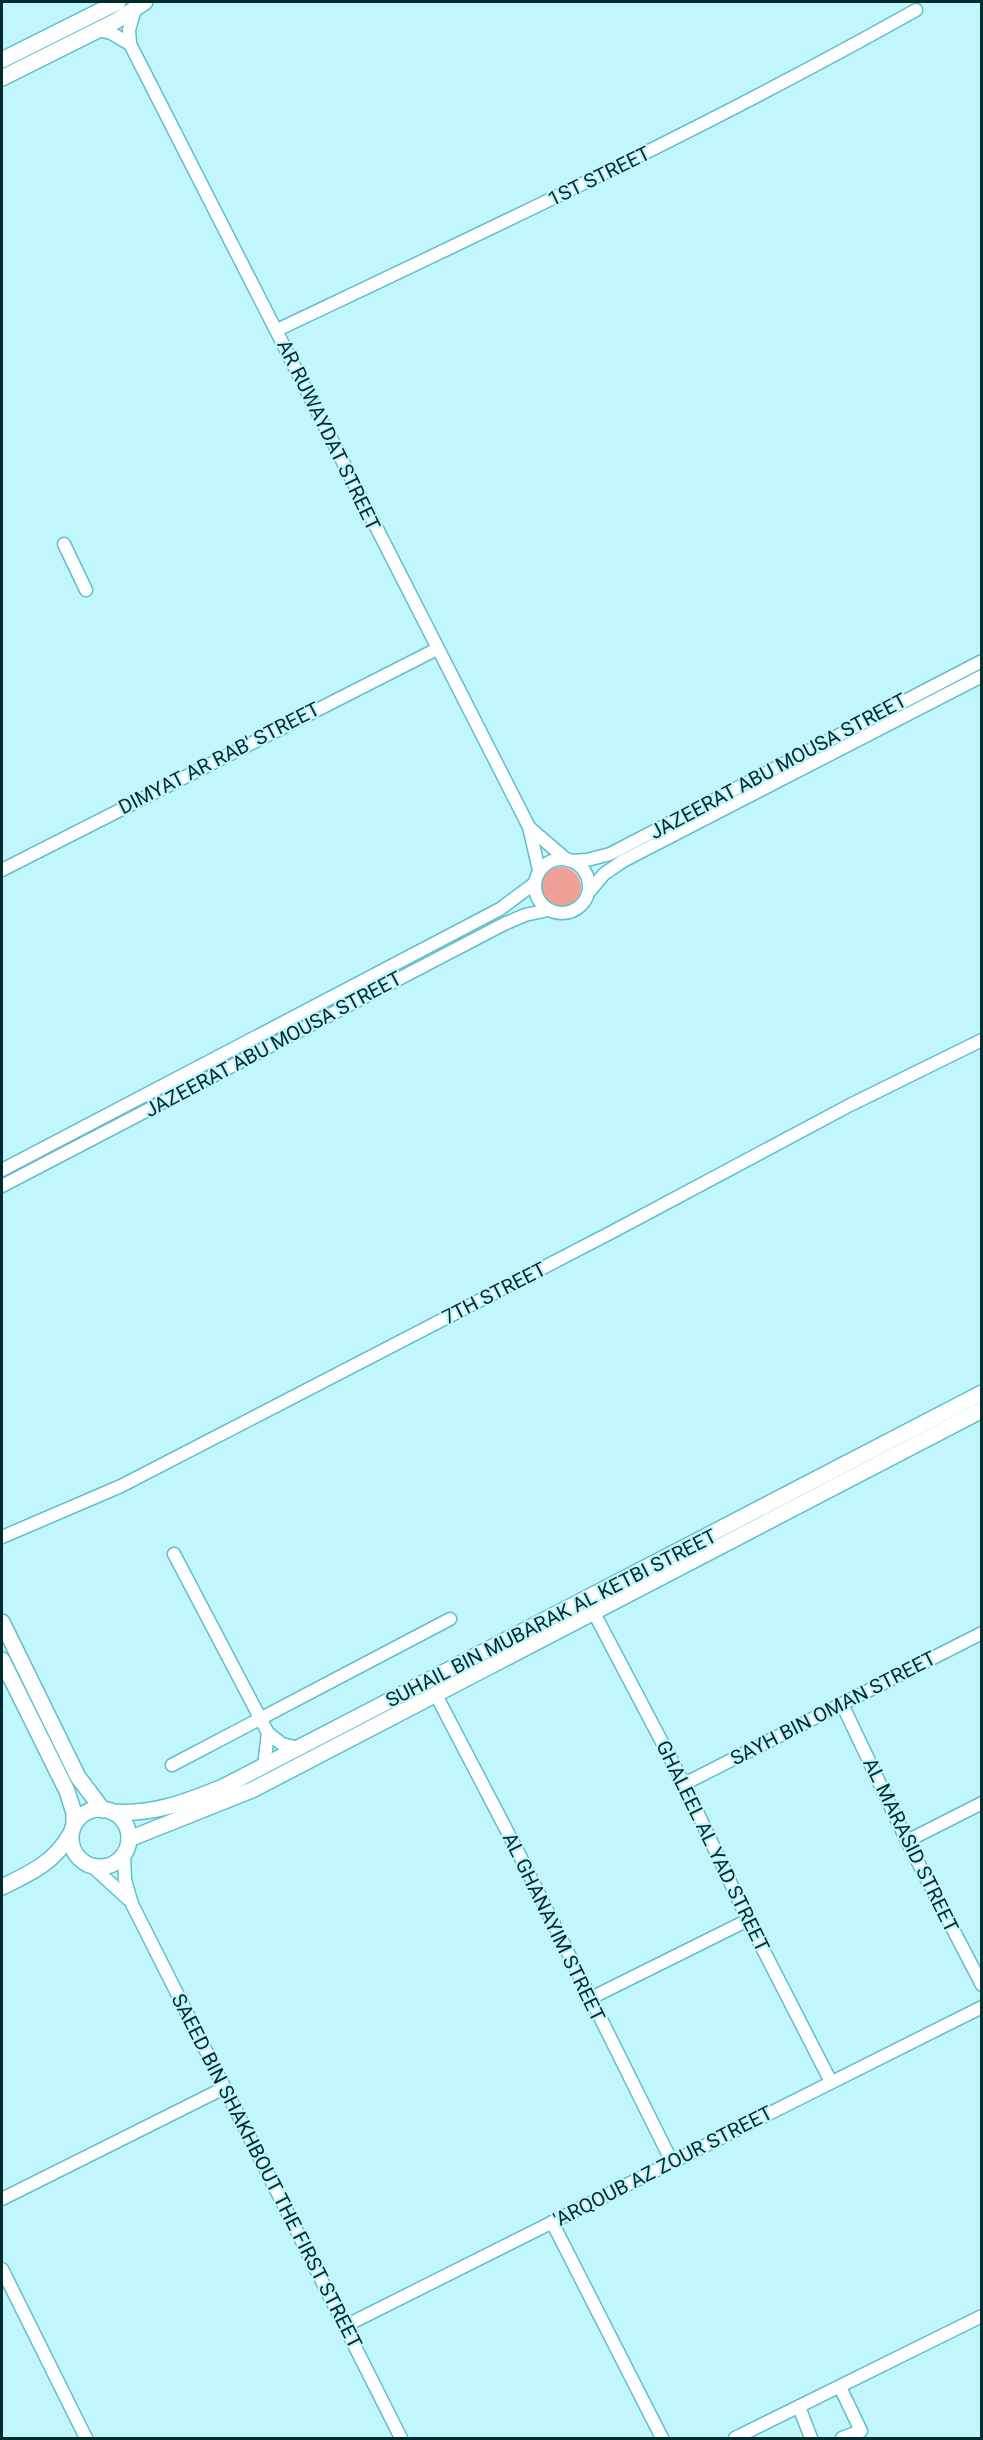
<svg xmlns="http://www.w3.org/2000/svg" width="983" height="2440" viewBox="0 0 983 2440" font-family="Roboto,sans-serif">
<rect width="100%" height="100%" fill="#c2f6fd"/>
<circle fill="#f1a098" cx="561" cy="887" r="20"/>
<g fill="none" stroke-linecap="round" stroke-linejoin="round">
<defs>
<g id="minor">
<path d="M135,9L129,30L130,44L529,827L539,870"/>
<path d="M97,30L111,33L130,44"/>
<path d="M277,330C492,228 708,127 916,10"/>
<path d="M64,544L86,590"/>
<path d="M531,829L567,860"/>
<circle cx="562" cy="886" r="27"/>
<path d="M571,861L587,860L610,854L982,661"/>
<path d="M2,870L437,649"/>
<path d="M589,892L604,874L623,861L982,676"/>
<path d="M2,1170L500,909L535,883"/>
<path d="M2,1186L504,924L525,915L548,910"/>
<path d="M2,1537L121,1486L612,1232L850,1105L982,1040"/>
<path d="M174,1554L268,1733L282,1744L300,1748"/>
<path d="M593,1611L684,1784L748,1920L831,2082"/>
<path d="M435,1693L520,1856L672,2162"/>
<path d="M842,1704L907,1841L982,1985"/>
<path d="M172,1765L450,1619"/>
<path d="M264,1766L268,1733"/>
<path d="M684,1784L982,1633"/>
<path d="M907,1841L982,1803"/>
<path d="M124,1856L125,1880L132,1904L401,2438"/>
<path d="M93,1867L128,1899"/>
<path d="M589,1999L748,1920"/>
<path d="M2,2199L224,2088"/>
<path d="M552,2222L662,2438"/>
<path d="M2,2269L86,2438"/>
<path d="M345,2326L982,2007"/>
<path d="M840,2387L861,2431L842,2438"/>
<path d="M799,2407L811,2438"/>
<path d="M735,2438L982,2316"/>
</g>
<g id="tertiary">
<path d="M2,60L118,2"/>
<path d="M2,78L116,21L145,2"/>
<path d="M2,1622L78,1777L103,1810"/>
<path d="M2,1660L67,1791L74,1813V1825"/>
<circle cx="100" cy="1838" r="29"/>
<path d="M112,1812C153,1815 186,1802 223,1787L982,1393"/>
<path d="M129,1839L252,1790L982,1410"/>
<path d="M2,1887C31,1873 55,1862 71,1833"/>
</g>
</defs>
<use href="#minor" stroke="#62bfca" stroke-width="15"/>
<use href="#tertiary" stroke="#62bfca" stroke-width="18"/>
<use href="#minor" stroke="#fff" stroke-width="12"/>
<use href="#tertiary" stroke="#fff" stroke-width="15"/>
</g>
<g text-anchor="middle" dominant-baseline="central" stroke-width="4.5" stroke-linejoin="round" paint-order="stroke">
<g font-size="20" fill="#002b2f" stroke="#c2f6fd">
<text transform="translate(599 176) rotate(-26)">1ST STREET</text>
<text transform="translate(329 435) rotate(64)">AR RUWAYDAT STREET</text>
<text transform="translate(219 758) rotate(-27)">DIMYAT AR RAB' STREET</text>
<text transform="translate(778 766) rotate(-28)">JAZEERAT ABU MOUSA STREET</text>
<text transform="translate(273 1044) rotate(-28)">JAZEERAT ABU MOUSA STREET</text>
<text transform="translate(494 1293) rotate(-27)">7TH STREET</text>
<text transform="translate(551 1618) rotate(-27)">SUHAIL BIN MUBARAK AL KETBI STREET</text>
<text transform="translate(833 1708) rotate(-27)">SAYH BIN OMAN STREET</text>
<text transform="translate(911 1845) rotate(64)">AL MARASID STREET</text>
<text transform="translate(713 1846) rotate(64)">GHALEEL AL YAD STREET</text>
<text transform="translate(554 1927) rotate(64)">AL GHANAYIM STREET</text>
<text transform="translate(663 2166) rotate(-27)">'ARQOUB AZ ZOUR STREET</text>
<text transform="translate(267 2171) rotate(63)">SAEED BIN SHAKHBOUT THE FIRST STREET</text>
</g>
</g>
<rect width="983" height="2440" fill="none" stroke="#002b2f" stroke-width="6"/>
</svg>
